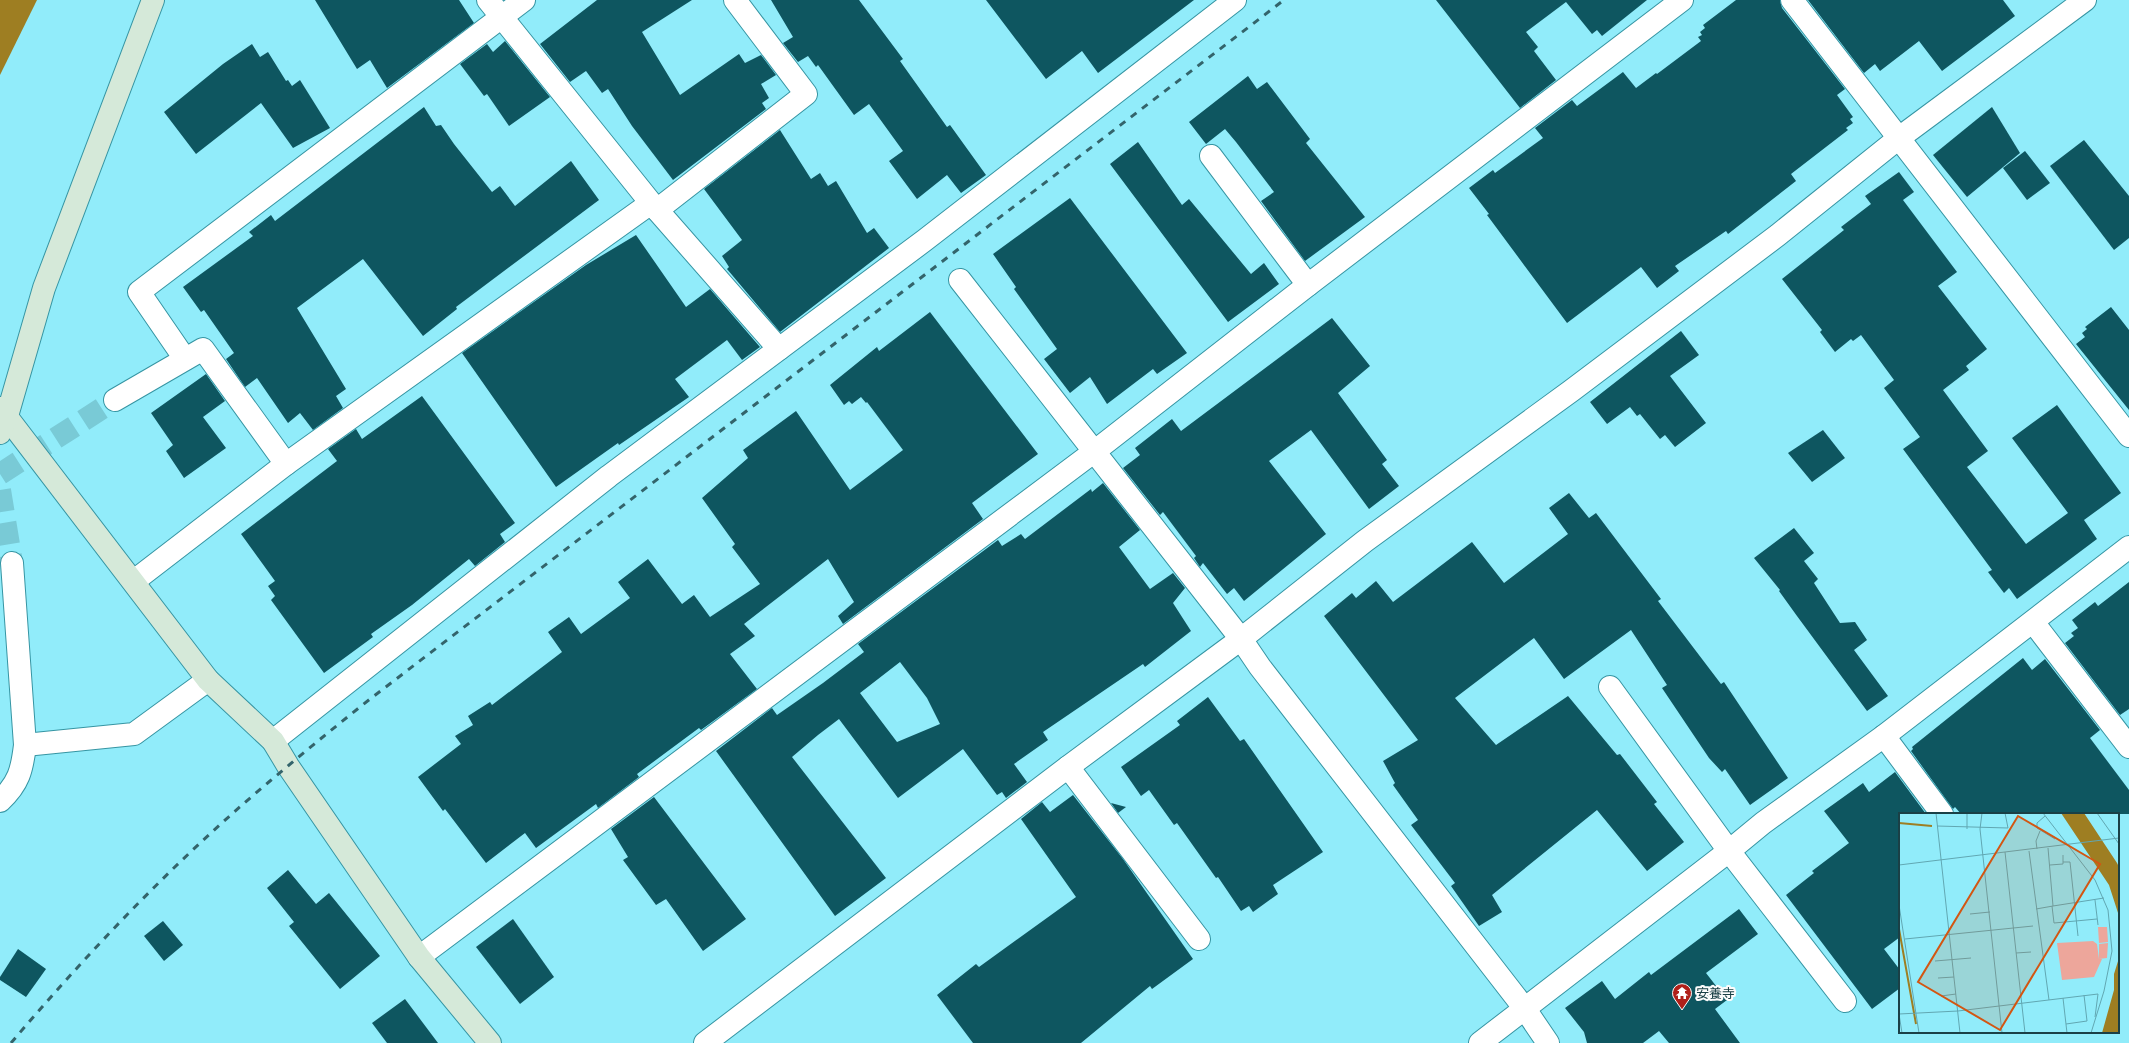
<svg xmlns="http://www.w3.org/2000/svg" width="2129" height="1043" viewBox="0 0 2129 1043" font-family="Montserrat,'Noto Sans JP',sans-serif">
<rect width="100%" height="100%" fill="#91ecfa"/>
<path fill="#9e7e22" d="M0,0H37L0,75Z"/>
<g fill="#0e5660" fill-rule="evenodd">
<path d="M315,0H459L474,23L387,88L370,60L357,69Z"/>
<path d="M597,0H692L642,32L680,95L739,54L745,63L761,55L776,75L761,84L769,98L762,103L766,109L673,180L632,126L608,89L602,93L586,71L570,82L540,44Z"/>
<path d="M771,0H859L903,59L900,61L947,127L950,125L986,175L961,193L947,175L917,199L889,161L903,151L869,104L854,115L818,65L816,67L808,56L798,62L783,43L793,37Z"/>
<path d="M986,0H1194L1098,73L1082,51L1046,79Z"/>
<path d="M1436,0H1647L1602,36L1597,30L1592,34L1566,2L1526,32L1538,47L1534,51L1556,80L1520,108Z"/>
<path d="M1736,0H1780L1782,8L1845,89L1837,95L1853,117L1850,119L1853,123L1846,128L1848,130L1791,174L1796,181L1728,234L1726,231L1675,266L1679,271L1657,288L1641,267L1567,323L1487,215L1489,214L1469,188L1493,170L1495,173L1543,138L1535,128L1572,100L1577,106L1623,72L1636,88L1656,73L1657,74L1701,41L1698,37L1702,35L1700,32L1705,28L1703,25Z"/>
<path d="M1808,0H2003L2015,16L1942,71L1919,41L1880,71L1875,64L1864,73Z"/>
<path d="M505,41L550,97L509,126L487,94L484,96L460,64L487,44L493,52Z"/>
<path d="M252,44L260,57L268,52L286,81L288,80L292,86L300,80L330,128L293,148L261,103L196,154L164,112L223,64Z"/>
<path d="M1248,76L1257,89L1267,82L1310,139L1306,143L1365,217L1305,261L1261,201L1274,192L1236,142L1225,129L1206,144L1189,122Z"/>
<path d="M424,107L436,126L441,125L454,144L492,192L500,186L515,206L571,161L599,200L456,307L457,309L423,336L363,259L297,308L346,389L336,396L343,408L313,430L300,413L288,423L257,378L245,387L226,359L234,353L204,310L201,312L183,287L253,236L249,232L271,215L275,221Z"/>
<path d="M1992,107L2020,153L1967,197L1933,155Z"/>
<path d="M780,130L811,179L820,173L828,186L836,181L867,233L874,228L889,248L780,332L727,269L729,267L722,256L742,240L704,189Z"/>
<path d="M2084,140L2129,196V238L2114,250L2050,166Z"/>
<path d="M1138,142L1182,205L1189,199L1251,274L1264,263L1279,284L1228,322L1110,164Z"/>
<path d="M2025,151L2050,183L2027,200L2003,168Z"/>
<path d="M1899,172L1914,192L1903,200L1957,272L1938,286L1987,349L1966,366L1969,370L1943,390L1988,451L1967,467L2026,544L2068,513L2012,438L2057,405L2121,493L2084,520L2097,539L2017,599L2009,588L2004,593L1988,572L1992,570L1903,449L1920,437L1884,388L1894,380L1861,335L1853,341L1851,339L1835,352L1820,332L1822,330L1782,279L1844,230L1841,227L1871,204L1865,196Z"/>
<path d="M1070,198L1187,353L1157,374L1153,369L1107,404L1090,377L1070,393L1044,359L1057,349L1014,289L1016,287L993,254Z"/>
<path d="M636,235L686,307L710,289L760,347L742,360L727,340L675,379L689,397L619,445L618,443L556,487L462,353L586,265Z"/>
<path d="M2111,307L2129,330V410L2076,344L2085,337L2082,333L2087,329L2085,327Z"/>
<path d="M930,312L1038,454L972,503L983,519L843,624L838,616L854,602L828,559L744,624L755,636L730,654L757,689L701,730L699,728L637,774L639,777L598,808L596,804L536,848L525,833L486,863L445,809L443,811L418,777L461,744L455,736L473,725L468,716L490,702L492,705L562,652L548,632L569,617L581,634L630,598L618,582L648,559L682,604L694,595L710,617L760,584L732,547L735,544L702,498L748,458L743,450L796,411L850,490L903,450L867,402L866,403L861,397L852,404L849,401L844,405L830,385L877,347L879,351Z"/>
<path d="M1332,318L1370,366L1338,393L1387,460L1382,464L1399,486L1369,509L1311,430L1269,461L1326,534L1244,601L1234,588L1227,594L1203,563L1200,567L1194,558L1196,556L1163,512L1160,515L1123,468L1140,455L1135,448L1172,419L1181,431Z"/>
<path d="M1681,331L1699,355L1670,376L1706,423L1675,447L1665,435L1660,439L1640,414L1637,416L1630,407L1607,424L1590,402Z"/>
<path d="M206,374L225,401L203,417L226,448L184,478L166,451L173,445L151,413Z"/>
<path d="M422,396L515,523L500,534L505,542L475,566L469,559L412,605L371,634L373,637L324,673L271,600L275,596L268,586L275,581L241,534L337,461L328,449L356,429L362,439Z"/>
<path d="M1823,430L1845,458L1812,482L1788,453Z"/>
<path d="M1103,483L1140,530L1119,547L1150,589L1173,573L1185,588L1173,603L1191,631L1145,667L1143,664L1043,732L1048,740L1014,764L1027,782L1006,798L1002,792L997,795L963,749L898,798L839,719L818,735L792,757L886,878L835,916L716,751L772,708L777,715L823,683L864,652L858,644L998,540L1002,546L1021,534L1025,539L1091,489L1092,492ZM900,662L927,698L940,724L897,742L860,693Z"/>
<path d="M1569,493L1589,518L1596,513L1661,599L1658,601L1721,684L1724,682L1788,778L1750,805L1725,769L1722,772L1709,758L1662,688L1667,685L1631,630L1564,679L1534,638L1455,698L1496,745L1568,696L1617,755L1620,754L1657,802L1654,804L1684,842L1647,871L1597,810L1492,895L1502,912L1479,926L1451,886L1455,883L1411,825L1418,820L1393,785L1395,783L1383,761L1418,740L1324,616L1352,593L1356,598L1376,581L1393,602L1472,542L1504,583L1568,534L1549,508Z"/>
<path d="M1794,528L1814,553L1804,561L1818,579L1814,583L1840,623L1855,622L1867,640L1854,650L1888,696L1867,711L1797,616L1779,591L1780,590L1754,558Z"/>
<path d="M2129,582V709L2120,715L2065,643L2074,636L2071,633L2078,628L2072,620L2095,602L2098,606Z"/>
<path d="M2023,658L2032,670L2045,659L2100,730L2090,738L2129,790V814H1961L1955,807L1953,809L1911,751L1913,749L1912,747Z"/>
<path d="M1208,697L1240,741L1244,739L1323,852L1273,885L1278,894L1253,912L1249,906L1241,911L1218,877L1216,878L1177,823L1174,825L1149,790L1141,796L1121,767L1180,725L1177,721Z"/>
<path d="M1895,772L1926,814H1900V937L1884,949L1900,970V988L1872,1009L1786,895L1814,873L1812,871L1849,843L1824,811L1863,783L1869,792Z"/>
<path d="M1073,795L1123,859L1193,959L1152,989L1150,986L1081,1043H973L937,995L976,964L979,967L1076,897L1021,819L1042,802L1050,812Z"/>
<path d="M654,797L746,919L703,951L666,899L656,905L623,860L628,857L611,829Z"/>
<path d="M1111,803L1126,807L1118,813Z"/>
<path d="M288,870L316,904L329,893L380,956L340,989L289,926L294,922L267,888Z"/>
<path d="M1739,909L1758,934L1706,973L1727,1000L1715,1009L1740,1043H1669L1659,1031L1643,1043H1587L1584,1032L1565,1008L1602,981L1615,999L1649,972L1651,975Z"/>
<path d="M513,919L554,977L520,1004L476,947Z"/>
<path d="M163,921L183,945L164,961L144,936Z"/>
<path d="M18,949L46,969L26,997L0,980V977Z"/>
<path d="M405,999L438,1043H387L372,1023Z"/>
</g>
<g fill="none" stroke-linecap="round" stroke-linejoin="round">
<g stroke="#79cad6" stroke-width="22" stroke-dasharray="22 11" stroke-linecap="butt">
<path d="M0,474L115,400"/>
<path d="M0,490L12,563"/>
</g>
<defs>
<g id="street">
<path d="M1792,0L2129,436"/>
<path d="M1211,156L1308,285"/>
<path d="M651,203L779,349"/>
<path d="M657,210L806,94L735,0"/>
<path d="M960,280L1241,639L1260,667L1525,1009L1548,1043"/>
<path d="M185,359L139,292L524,0"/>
<path d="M115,400L203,349L286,464"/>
<path d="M134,581L286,464L651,203L488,0"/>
<path d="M2033,622L2129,747"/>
<path d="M1610,687L1729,851L1845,1001"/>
<path d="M1884,736L1942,814"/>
<path d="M273,741L609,476L925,240L1235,0"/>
<path d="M25,745L134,734L208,680"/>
<path d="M1068,767L1199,939"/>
<path d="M0,801C19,783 22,770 25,745L12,563"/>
<path d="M419,957L1095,451L1308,285L1682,0"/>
<path d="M705,1043L1068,767L1241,639L1365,541L1571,391L1778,235L1899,138L2085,0"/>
<path d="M1480,1043L1729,851L1763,823L1884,736L2129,547"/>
</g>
<g id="secondary">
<path d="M0,408L208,680L273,741L288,766L419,957L490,1043"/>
<path d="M0,433L7,416L44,288L153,0"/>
</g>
</defs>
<use href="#street" stroke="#3695a3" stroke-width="24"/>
<use href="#secondary" stroke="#3695a3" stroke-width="24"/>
<use href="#street" stroke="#fff" stroke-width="22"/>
<use href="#secondary" stroke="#d5e9d9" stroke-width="22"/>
<path stroke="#33646b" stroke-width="3" stroke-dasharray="7 7" stroke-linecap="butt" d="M11,1043C90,950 176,860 270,781C303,753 336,726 370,699L1284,0"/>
</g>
<defs>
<symbol id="temple-pin" viewBox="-11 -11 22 30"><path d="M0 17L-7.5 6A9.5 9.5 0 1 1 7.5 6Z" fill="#b02019" stroke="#fcfcfc"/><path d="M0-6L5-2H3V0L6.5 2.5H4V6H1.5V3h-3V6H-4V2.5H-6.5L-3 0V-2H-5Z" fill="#fff"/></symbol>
</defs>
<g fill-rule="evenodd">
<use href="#temple-pin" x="1671" y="982" width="22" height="30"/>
</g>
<g text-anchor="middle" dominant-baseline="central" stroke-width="4" stroke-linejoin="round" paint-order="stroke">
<g font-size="13" fill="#1a4046" stroke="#fcfcfc" text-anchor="start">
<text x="1696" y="993">安養寺</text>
</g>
</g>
<g transform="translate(1899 813)">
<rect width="220" height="220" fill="#91ecfa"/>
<path d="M199,114H208L209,129L200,130ZM194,128L198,131L200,146H203L195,164L163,167L158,130ZM209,130L208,145L200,146V131Z" fill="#eda69b"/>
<path d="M162,0H185L218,50L220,54V103L210,72ZM220,145V220H203L215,177V161Z" fill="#9e7e22"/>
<path fill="none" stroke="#9e7e22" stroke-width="2" d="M0,10L33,13M0,116L17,211"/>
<path fill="none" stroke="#61a7b2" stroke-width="1" d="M37,0L61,220M68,0V16M83,0L81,16L103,220M144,0L196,67L209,97L213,138L205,178L192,220M198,0L220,31M146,3L138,10V15L156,26M38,13L109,15L106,0M149,35L154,93L205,85M138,36L137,28L141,18M130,38L150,187M106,39L126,220M164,49H171L179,123M0,52L220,25M151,52L164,51V42M196,87L199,112M0,92L20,220M153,93L155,110L198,106M137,96L154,93M71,101L91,99M6,126L134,113M117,140L132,139M36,148L72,145M39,165L55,164M42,183L57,181M164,185L168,220M0,201L59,198L199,181L196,204M0,201L3,220M167,211L188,208L185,182"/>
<path fill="#d35612" fill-opacity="0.15" stroke="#d35612" stroke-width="2" d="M119,3L201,51L101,217L19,169Z"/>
<rect width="220" height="220" fill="none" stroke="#1a4046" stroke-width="2"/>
</g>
</svg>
